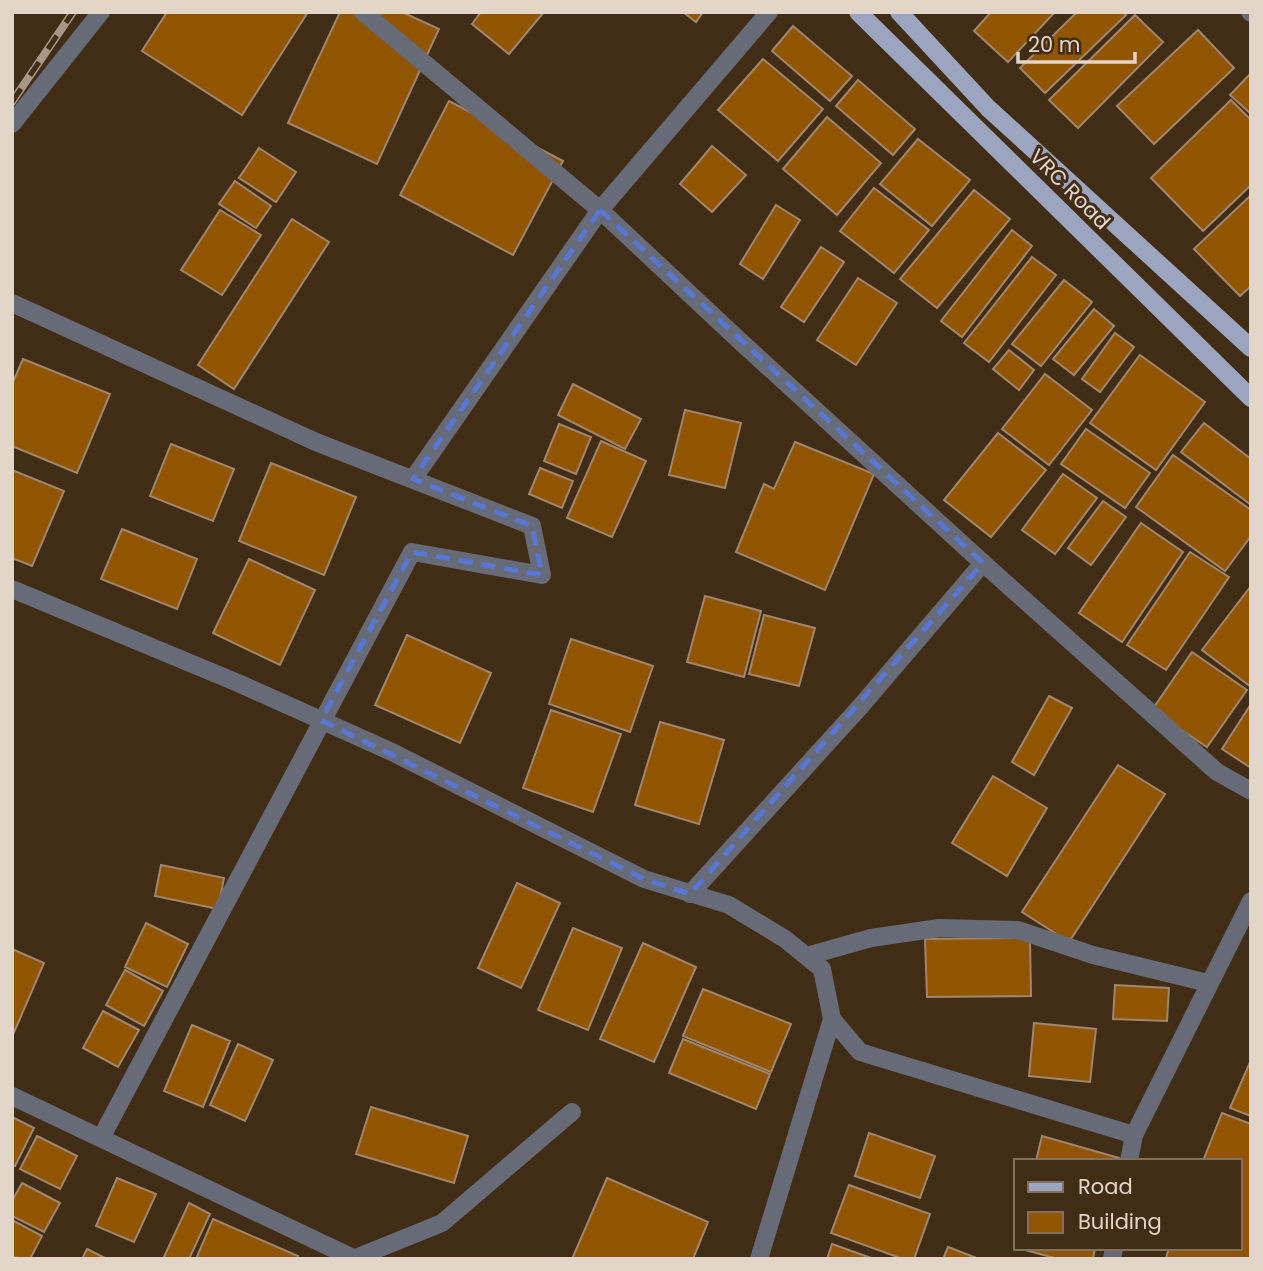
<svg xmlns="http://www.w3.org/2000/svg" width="1263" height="1271" viewBox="0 0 1263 1271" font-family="Poppins,sans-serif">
<rect width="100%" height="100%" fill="#412c16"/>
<g fill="#915400" stroke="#a0866e" stroke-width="2">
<path d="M167,12H308L242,115L142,51Z"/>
<path d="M340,12H402L439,29L377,164L288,123Z"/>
<path d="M481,12H544L509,54L472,24Z"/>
<path d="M683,12H703L696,22Z"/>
<path d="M991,12H1055L1008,62L974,31Z"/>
<path d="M1077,12H1123L1126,15L1045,93L1020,68Z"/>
<path d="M1135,15L1163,42L1078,128L1049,100Z"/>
<path d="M793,26L852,76L830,101L772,51Z"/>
<path d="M1198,30L1234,68L1154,144L1117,106Z"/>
<path d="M763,59L823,109L778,161L718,110Z"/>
<path d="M1251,73V114L1230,95Z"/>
<path d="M858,80L915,129L893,155L836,106Z"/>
<path d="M1231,100L1251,120V185L1203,231L1151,178Z"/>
<path d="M449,101L563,161L513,255L400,195Z"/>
<path d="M827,117L881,163L837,215L783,169Z"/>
<path d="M918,139L970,180L932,226L880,184Z"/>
<path d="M712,146L746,175L712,212L680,184Z"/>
<path d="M259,148L296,172L276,202L239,178Z"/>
<path d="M235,181L271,206L256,228L219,204Z"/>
<path d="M874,188L929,230L894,273L840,231Z"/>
<path d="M974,190L1010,219L937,308L900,279Z"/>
<path d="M1251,195V286L1240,296L1194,249Z"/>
<path d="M776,205L800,220L763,279L740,264Z"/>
<path d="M220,210L261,235L222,295L181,270Z"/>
<path d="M292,219L329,242L234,389L198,365Z"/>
<path d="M1012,230L1032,246L962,337L941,321Z"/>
<path d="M821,247L844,262L804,322L781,307Z"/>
<path d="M1032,257L1056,275L989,362L964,343Z"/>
<path d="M858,278L897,303L856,365L817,340Z"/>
<path d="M1064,280L1092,302L1041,366L1012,344Z"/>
<path d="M1094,309L1114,326L1074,375L1053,359Z"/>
<path d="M1115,333L1134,347L1100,392L1082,379Z"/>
<path d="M1009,350L1034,370L1019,390L993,369Z"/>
<path d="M1140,355L1205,402L1156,470L1090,423Z"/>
<path d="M23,359L110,394L77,473L12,446V384Z"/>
<path d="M1045,374L1092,410L1049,465L1002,429Z"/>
<path d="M573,384L641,419L625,449L558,415Z"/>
<path d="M685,410L741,423L725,488L669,475Z"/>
<path d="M1204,423L1251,459V505L1181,452Z"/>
<path d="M559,424L591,437L576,474L544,461Z"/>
<path d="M1086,429L1150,473L1125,508L1061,464Z"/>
<path d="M998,433L1046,470L991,537L944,500Z"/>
<path d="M601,441L646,461L612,537L567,518Z"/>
<path d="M795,442L874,474L825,590L736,552L764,484L774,489Z"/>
<path d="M171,444L234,469L213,521L150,496Z"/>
<path d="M1173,455L1251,510V536L1225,571L1136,507Z"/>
<path d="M271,463L356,497L324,575L239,541Z"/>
<path d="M540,468L573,481L562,508L529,494Z"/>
<path d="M12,470L64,491L32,566L12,558Z"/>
<path d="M1063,474L1097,498L1055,554L1022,530Z"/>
<path d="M1103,501L1126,517L1091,565L1068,548Z"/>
<path d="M1141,523L1183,552L1122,642L1079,613Z"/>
<path d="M122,529L197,559L177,609L101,579Z"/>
<path d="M1190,552L1229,577L1166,670L1127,645Z"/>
<path d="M249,559L315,590L280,665L213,633Z"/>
<path d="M1251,586V687L1202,650Z"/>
<path d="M705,596L761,611L744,677L687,662Z"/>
<path d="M764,615L815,628L799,686L749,674Z"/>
<path d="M407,635L491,673L460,743L375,705Z"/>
<path d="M571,639L653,666L630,732L549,704Z"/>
<path d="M1192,652L1247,690L1207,747L1152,710Z"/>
<path d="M1049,696L1072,708L1034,775L1012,762Z"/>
<path d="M1251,704V768L1222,749Z"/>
<path d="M551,710L621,734L593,812L523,788Z"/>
<path d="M660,722L724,740L699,824L635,805Z"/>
<path d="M1118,765L1165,794L1069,942L1022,912Z"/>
<path d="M993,776L1047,808L1007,876L952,843Z"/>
<path d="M161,865L224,878L218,909L155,896Z"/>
<path d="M517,883L560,903L521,988L478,968Z"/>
<path d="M146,923L188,944L167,987L125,967Z"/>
<path d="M573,928L622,948L588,1030L538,1010Z"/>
<path d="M1030,938L1031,996L927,997L925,939Z"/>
<path d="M643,943L696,967L654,1062L600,1039Z"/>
<path d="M12,949L44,963L12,1037Z"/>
<path d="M125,970L163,991L144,1026L106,1005Z"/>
<path d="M1115,985L1169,988L1167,1021L1113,1019Z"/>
<path d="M703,989L791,1024L771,1072L683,1036Z"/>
<path d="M103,1011L139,1030L118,1067L83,1048Z"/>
<path d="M1034,1023L1096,1029L1090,1082L1029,1076Z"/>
<path d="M192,1025L230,1041L203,1107L164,1091Z"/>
<path d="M683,1039L770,1074L756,1109L669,1073Z"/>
<path d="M238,1044L273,1060L245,1121L210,1105Z"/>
<path d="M1251,1060V1116L1230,1108Z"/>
<path d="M371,1107L468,1136L454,1183L356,1154Z"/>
<path d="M1222,1113L1251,1124V1259H1169L1166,1258L1169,1248H1240V1161H1203Z"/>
<path d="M12,1117L34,1128L15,1166L12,1165Z"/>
<path d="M869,1133L935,1156L920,1198L855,1176Z"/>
<path d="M37,1136L77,1156L60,1189L20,1169Z"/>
<path d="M1042,1136L1119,1158L1118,1161H1036Z"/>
<path d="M117,1178L156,1194L134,1242L96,1226Z"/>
<path d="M607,1178L708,1222L693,1259H572Z"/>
<path d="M22,1183L60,1203L44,1232L12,1216V1201Z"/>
<path d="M849,1185L930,1214L914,1259H903L831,1233Z"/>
<path d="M189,1203L210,1214L189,1259H163Z"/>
<path d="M213,1219L298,1256L297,1259H196Z"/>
<path d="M12,1220L42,1236L30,1259L12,1257Z"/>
<path d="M832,1244L874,1259H827Z"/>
<path d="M948,1247L979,1259H943Z"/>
<path d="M1018,1248H1095L1093,1259H1058Z"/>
<path d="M87,1249L107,1259H82Z"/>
</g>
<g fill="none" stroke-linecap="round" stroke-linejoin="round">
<g stroke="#676b78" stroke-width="18">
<path d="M363,12L600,210L413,479"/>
<path d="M1250,12L1251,13"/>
<path d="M12,124L101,12"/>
<path d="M12,303L316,442L532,526L542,575L412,552L101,1138"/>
<path d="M983,563L1217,772L1251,791"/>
<path d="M12,589L238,683L392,752L644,879L729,905L785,939L822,969L832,1019"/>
<path d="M690,894L860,707L983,563L741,342L600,210L769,12"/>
<path d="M807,956L871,938L939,928L1018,930L1093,955L1208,983"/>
<path d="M12,1096L355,1259"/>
<path d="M1134,1135L1251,901"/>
<path d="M353,1259L442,1223L572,1112"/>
<path d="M759,1259L832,1019L860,1052L1134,1135L1129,1161"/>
<path d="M1112,1259L1114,1248"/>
</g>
<g stroke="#9ca5bf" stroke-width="18">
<path d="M858,12L1251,398"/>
<path d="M899,12L988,108L1251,348"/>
</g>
<defs>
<path id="rail" d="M12,102L73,12"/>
</defs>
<use href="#rail" stroke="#a89787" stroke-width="8"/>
<use href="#rail" stroke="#412c16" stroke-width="5" stroke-dasharray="16" stroke-linecap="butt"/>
</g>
<path fill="none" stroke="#5876d3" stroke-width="5" stroke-dasharray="14 9" stroke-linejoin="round" d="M600,210L983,563L690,894L644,879L321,720L412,552L542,575L532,526L413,479Z"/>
<g text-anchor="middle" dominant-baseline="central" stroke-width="6" stroke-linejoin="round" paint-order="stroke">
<g font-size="21" fill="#e3d5c8" stroke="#412c16">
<text transform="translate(1070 189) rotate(45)">VRC Road</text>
</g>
</g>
<rect width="1263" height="1271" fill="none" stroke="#e3d5c8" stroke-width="28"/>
<rect x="1014" y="1159" width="228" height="91" fill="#412c16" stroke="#82705d" stroke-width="2"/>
<rect x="1028" y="1182" width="35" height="10" fill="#9ca5bf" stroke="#82705d" stroke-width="2"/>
<text x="1078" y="1194" font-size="21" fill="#e3d5c8">Road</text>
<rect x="1028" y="1212" width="35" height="21" fill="#915400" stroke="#82705d" stroke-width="2"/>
<text x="1078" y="1229" font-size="21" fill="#e3d5c8">Building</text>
<path d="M1018 52v10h117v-10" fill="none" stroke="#e3d5c8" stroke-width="3.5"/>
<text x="1028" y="52" font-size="21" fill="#e3d5c8" stroke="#412c16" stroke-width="5" paint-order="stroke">20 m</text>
</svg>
